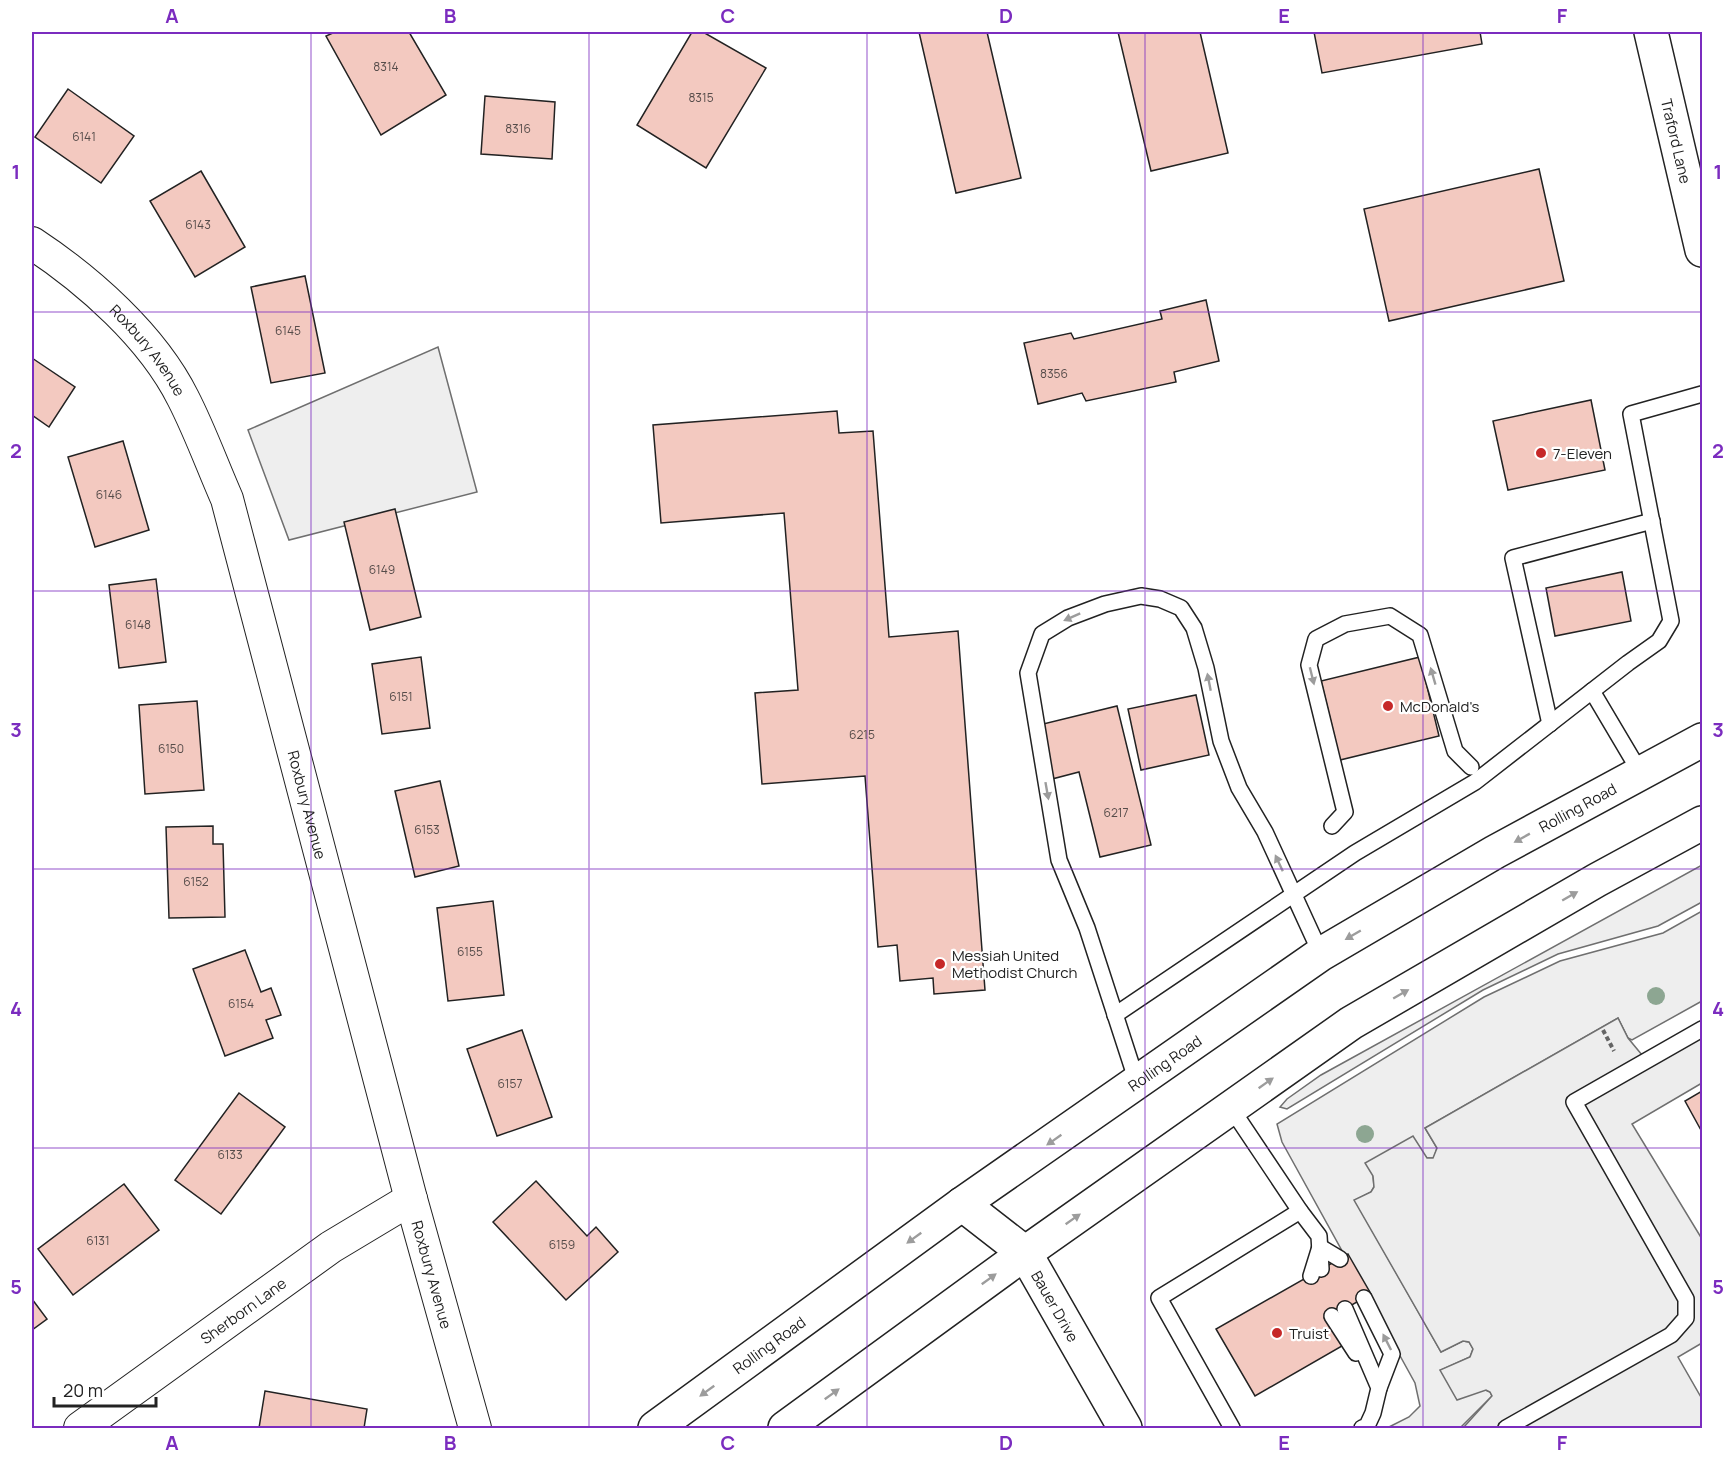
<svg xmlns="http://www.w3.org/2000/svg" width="1734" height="1460" viewBox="0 0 1734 1460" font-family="Manrope,sans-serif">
<rect width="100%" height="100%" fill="#fff"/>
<g fill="#eee" stroke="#6f6f6f" stroke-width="1.5">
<path d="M438,347L477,492L289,540L248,430Z"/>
<path d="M1702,865V902L1658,926L1558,954L1483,990L1287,1109L1280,1107L1287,1099L1321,1075Z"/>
<path d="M1702,911V1001L1632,1040L1628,1038L1618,1018L1425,1128L1437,1148L1434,1158H1427L1423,1154L1373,1176L1374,1187L1371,1192L1355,1200L1441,1352L1463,1341L1469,1342L1473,1349L1470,1357L1441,1370L1490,1392L1492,1396L1460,1428H1387L1409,1417L1420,1406L1415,1383L1282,1142L1277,1124L1484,997L1560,961L1663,933Z"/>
</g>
<path fill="#ededed" stroke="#6f6f6f" stroke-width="1.5" d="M1618,1018L1628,1038L1647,1061L1702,1029V1083L1632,1124L1702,1239V1343L1678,1357L1702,1399V1428H1463L1492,1396L1490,1392L1486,1390L1457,1400L1440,1370L1470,1357L1473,1349L1469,1342L1463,1341L1441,1352L1354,1200L1371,1192L1374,1187L1373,1176L1365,1163L1413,1136L1427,1158H1433L1437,1148L1425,1128Z"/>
<g fill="#f3c9c0" stroke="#222" stroke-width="1.5">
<path d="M335,32H409L446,95L381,135L326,36Z"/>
<path d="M692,32H703L766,68L706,168L637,125Z"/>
<path d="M919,32H987L1021,178L956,193Z"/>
<path d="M1118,32H1200L1228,153L1151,171Z"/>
<path d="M1314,32H1480L1482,44L1322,73Z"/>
<path d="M68,89L134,136L101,183L35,137Z"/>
<path d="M485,96L555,102L552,159L481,154Z"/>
<path d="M1539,169L1564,281L1389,321L1364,209Z"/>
<path d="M201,171L245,247L195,277L150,201Z"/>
<path d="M305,276L325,373L271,383L251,287Z"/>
<path d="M1206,300L1219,361L1174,372L1176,382L1086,401L1082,393L1038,404L1024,343L1071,333L1074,339L1162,319L1160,311Z"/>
<path d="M32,358L75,387L49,427L32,415Z"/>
<path d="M1591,400L1605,470L1508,490L1493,421Z"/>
<path d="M837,411L839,433L873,431L889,637L958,631L985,990L934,994L933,978L900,981L897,945L878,947L865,776L762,784L755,693L798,690L784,513L661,523L653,425Z"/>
<path d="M123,441L149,530L95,547L68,457Z"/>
<path d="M395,509L421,617L370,630L344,522Z"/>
<path d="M1622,572L1631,621L1555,636L1546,588Z"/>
<path d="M156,579L166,662L119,668L109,585Z"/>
<path d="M421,657L430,728L382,734L372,664Z"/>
<path d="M1420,657L1439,736L1340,760L1321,681Z"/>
<path d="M1196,695L1209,755L1141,770L1128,709Z"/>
<path d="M197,701L204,790L145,794L139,705Z"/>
<path d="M1117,706L1151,845L1100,857L1079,772L1052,779L1039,725Z"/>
<path d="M440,781L459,866L415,877L395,791Z"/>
<path d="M213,826V844H223L225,917L169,918L166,827Z"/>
<path d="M493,901L504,995L448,1001L437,908Z"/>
<path d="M245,950L261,992L271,988L281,1015L266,1020L273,1038L225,1056L193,969Z"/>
<path d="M522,1030L552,1117L497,1136L467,1049Z"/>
<path d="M1702,1091V1132L1685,1101Z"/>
<path d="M239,1093L285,1127L221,1214L175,1180Z"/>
<path d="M536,1181L587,1236L596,1227L618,1252L566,1300L493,1222Z"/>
<path d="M124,1184L159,1230L73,1295L38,1249Z"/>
<path d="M1348,1254L1371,1294L1327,1319L1342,1346L1255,1396L1216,1329Z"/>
<path d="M32,1299L47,1319L32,1330Z"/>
<path d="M265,1391L367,1409L364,1428H259Z"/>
</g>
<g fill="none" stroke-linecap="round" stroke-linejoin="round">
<defs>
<g id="lane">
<path d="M1592,691L1640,772"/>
<path d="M1550,724L1513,558L1652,521"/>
<path d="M1332,826L1345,812L1309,665L1316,639L1345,624L1390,616L1420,635L1455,751L1471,767"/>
<path d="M1115,1015L1355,853L1475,782L1628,663L1659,641L1671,621L1631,414L1702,394"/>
<path d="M1137,1082L1087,928L1059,860L1028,673L1042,634L1068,618L1105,604L1141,596L1160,599L1181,608L1194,628L1206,668L1221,741L1239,788L1265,832L1321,954"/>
<path d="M1231,1108L1300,1211L1159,1298L1232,1428"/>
<path d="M1300,1211L1319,1236L1321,1269"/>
<path d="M1311,1276L1320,1247L1340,1259"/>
<path d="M1364,1298L1392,1354L1379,1388"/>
<path d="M1345,1309L1379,1388L1373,1413L1367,1426L1362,1428"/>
<path d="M1332,1316L1356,1353"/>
<path d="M1506,1428L1671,1335L1686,1318V1299L1574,1102L1702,1029"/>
</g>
<g id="street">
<path id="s1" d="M32,243C88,280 152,336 183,398C200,431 212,465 227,499L411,1199L475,1428"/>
<path id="s2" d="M80,1428L331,1247L411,1199"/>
</g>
<g id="secondary">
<path id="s3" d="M1651,32L1702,250"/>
<path id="s4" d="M962,1204L1025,1253L1125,1428"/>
</g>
<g id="primary">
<path id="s5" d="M655,1428L962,1204L1321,954L1495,852L1702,740"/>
<path d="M785,1428L1025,1253L1351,1023L1597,880L1702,823"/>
</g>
</defs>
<use href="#lane" stroke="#222" stroke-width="18"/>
<use href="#street" stroke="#222" stroke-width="34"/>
<use href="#secondary" stroke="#222" stroke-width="36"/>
<use href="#primary" stroke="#222" stroke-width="36"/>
<path stroke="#646464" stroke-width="4" stroke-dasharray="4.5 3" stroke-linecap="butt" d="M1603,1030L1614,1051"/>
<use href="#lane" stroke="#fff" stroke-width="15"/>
<use href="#street" stroke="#fff" stroke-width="32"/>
<use href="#secondary" stroke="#fff" stroke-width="33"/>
<use href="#primary" stroke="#fff" stroke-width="33"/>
</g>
<g fill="#8da692">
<circle cx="1656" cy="996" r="9"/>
<circle cx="1365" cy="1134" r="9"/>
</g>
<defs><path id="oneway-solid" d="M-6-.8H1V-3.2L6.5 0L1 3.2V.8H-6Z" transform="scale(1.5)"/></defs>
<g fill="#9c9c9c">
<use href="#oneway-solid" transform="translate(1072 617) rotate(156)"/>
<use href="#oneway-solid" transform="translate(1312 676) rotate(76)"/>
<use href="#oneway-solid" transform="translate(1433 676) rotate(-106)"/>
<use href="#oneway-solid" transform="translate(1209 682) rotate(-101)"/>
<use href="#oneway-solid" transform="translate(1047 791) rotate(80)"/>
<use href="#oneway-solid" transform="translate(1522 838) rotate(151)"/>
<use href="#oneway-solid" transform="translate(1279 863) rotate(-115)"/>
<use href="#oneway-solid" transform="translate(1570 896) rotate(-30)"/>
<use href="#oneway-solid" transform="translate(1353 935) rotate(150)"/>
<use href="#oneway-solid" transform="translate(1401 994) rotate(-30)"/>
<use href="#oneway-solid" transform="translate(1266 1083) rotate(-35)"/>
<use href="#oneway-solid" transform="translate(1054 1140) rotate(145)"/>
<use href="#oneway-solid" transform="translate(1073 1219) rotate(-35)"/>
<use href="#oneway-solid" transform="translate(914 1238) rotate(144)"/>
<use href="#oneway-solid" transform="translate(989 1279) rotate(-36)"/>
<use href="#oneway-solid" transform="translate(1387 1342) rotate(-117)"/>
<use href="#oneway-solid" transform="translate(707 1391) rotate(144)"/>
<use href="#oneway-solid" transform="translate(832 1394) rotate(-36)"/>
</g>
<path fill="none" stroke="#7b2cbf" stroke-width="1.5" stroke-opacity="0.55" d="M311,32V1428M589,32V1428M867,32V1428M1145,32V1428M1423,32V1428M32,312H1702M32,591H1702M32,869H1702M32,1148H1702"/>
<g fill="#c62828" stroke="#fff" stroke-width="2">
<circle cx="1541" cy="453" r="6"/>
<circle cx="1388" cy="706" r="6"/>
<circle cx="940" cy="964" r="6"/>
<circle cx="1277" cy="1333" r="6"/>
</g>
<g text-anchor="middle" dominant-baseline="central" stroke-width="4.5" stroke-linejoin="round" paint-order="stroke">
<g font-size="12" fill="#564c4a">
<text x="386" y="66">8314</text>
<text x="701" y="97">8315</text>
<text x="518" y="128">8316</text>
<text x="84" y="136">6141</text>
<text x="198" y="224">6143</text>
<text x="288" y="330">6145</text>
<text x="1054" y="373">8356</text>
<text x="109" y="494">6146</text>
<text x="382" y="569">6149</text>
<text x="138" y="624">6148</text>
<text x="401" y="696">6151</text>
<text x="862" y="734">6215</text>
<text x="171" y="748">6150</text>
<text x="1116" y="812">6217</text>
<text x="427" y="829">6153</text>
<text x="196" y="881">6152</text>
<text x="470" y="951">6155</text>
<text x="241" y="1003">6154</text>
<text x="510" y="1083">6157</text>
<text x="230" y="1154">6133</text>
<text x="98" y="1240">6131</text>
<text x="562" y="1244">6159</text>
</g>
<g font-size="15" fill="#222" stroke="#fff">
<text stroke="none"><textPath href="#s3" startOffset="112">Traford Lane</textPath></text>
<text stroke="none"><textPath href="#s1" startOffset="159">Roxbury Avenue</textPath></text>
<text stroke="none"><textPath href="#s1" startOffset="645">Roxbury Avenue</textPath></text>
<text stroke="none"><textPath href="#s5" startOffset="1113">Rolling Road</textPath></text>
<text stroke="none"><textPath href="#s5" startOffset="627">Rolling Road</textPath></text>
<text stroke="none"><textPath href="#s1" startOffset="1131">Roxbury Avenue</textPath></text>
<text stroke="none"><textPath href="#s4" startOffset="141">Bauer Drive</textPath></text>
<text stroke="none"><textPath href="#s2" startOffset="201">Sherborn Lane</textPath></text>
<text stroke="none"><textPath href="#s5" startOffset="141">Rolling Road</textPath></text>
</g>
<g font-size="15" fill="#222" stroke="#fff" text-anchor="start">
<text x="1553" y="453">7-Eleven</text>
<text x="1400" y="706">McDonald's</text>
<text x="952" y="955">Messiah United<tspan x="952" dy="17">Methodist Church</tspan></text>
<text x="1289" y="1333">Truist</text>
</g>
</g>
<rect width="1734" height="1460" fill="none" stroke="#ffffff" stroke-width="66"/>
<path d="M54 1397v9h102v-9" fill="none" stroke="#222222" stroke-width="3"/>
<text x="63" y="1397" font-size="18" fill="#222222" stroke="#ffffff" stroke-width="4.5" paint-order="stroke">20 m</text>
<rect x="33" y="33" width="1668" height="1394" fill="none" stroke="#7b2cbf" stroke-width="2"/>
<g font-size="20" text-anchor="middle" font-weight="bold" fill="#7b2cbf">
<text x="172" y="23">A</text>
<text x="450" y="23">B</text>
<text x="728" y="23">C</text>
<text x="1006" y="23">D</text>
<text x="1284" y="23">E</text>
<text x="1562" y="23">F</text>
<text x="16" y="179">1</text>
<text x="1718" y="179">1</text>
<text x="16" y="458">2</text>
<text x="1718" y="458">2</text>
<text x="16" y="737">3</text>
<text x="1718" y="737">3</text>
<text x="16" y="1016">4</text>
<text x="1718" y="1016">4</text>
<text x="16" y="1294">5</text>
<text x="1718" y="1294">5</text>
<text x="172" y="1450">A</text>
<text x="450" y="1450">B</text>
<text x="728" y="1450">C</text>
<text x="1006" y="1450">D</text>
<text x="1284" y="1450">E</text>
<text x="1562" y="1450">F</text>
</g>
</svg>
